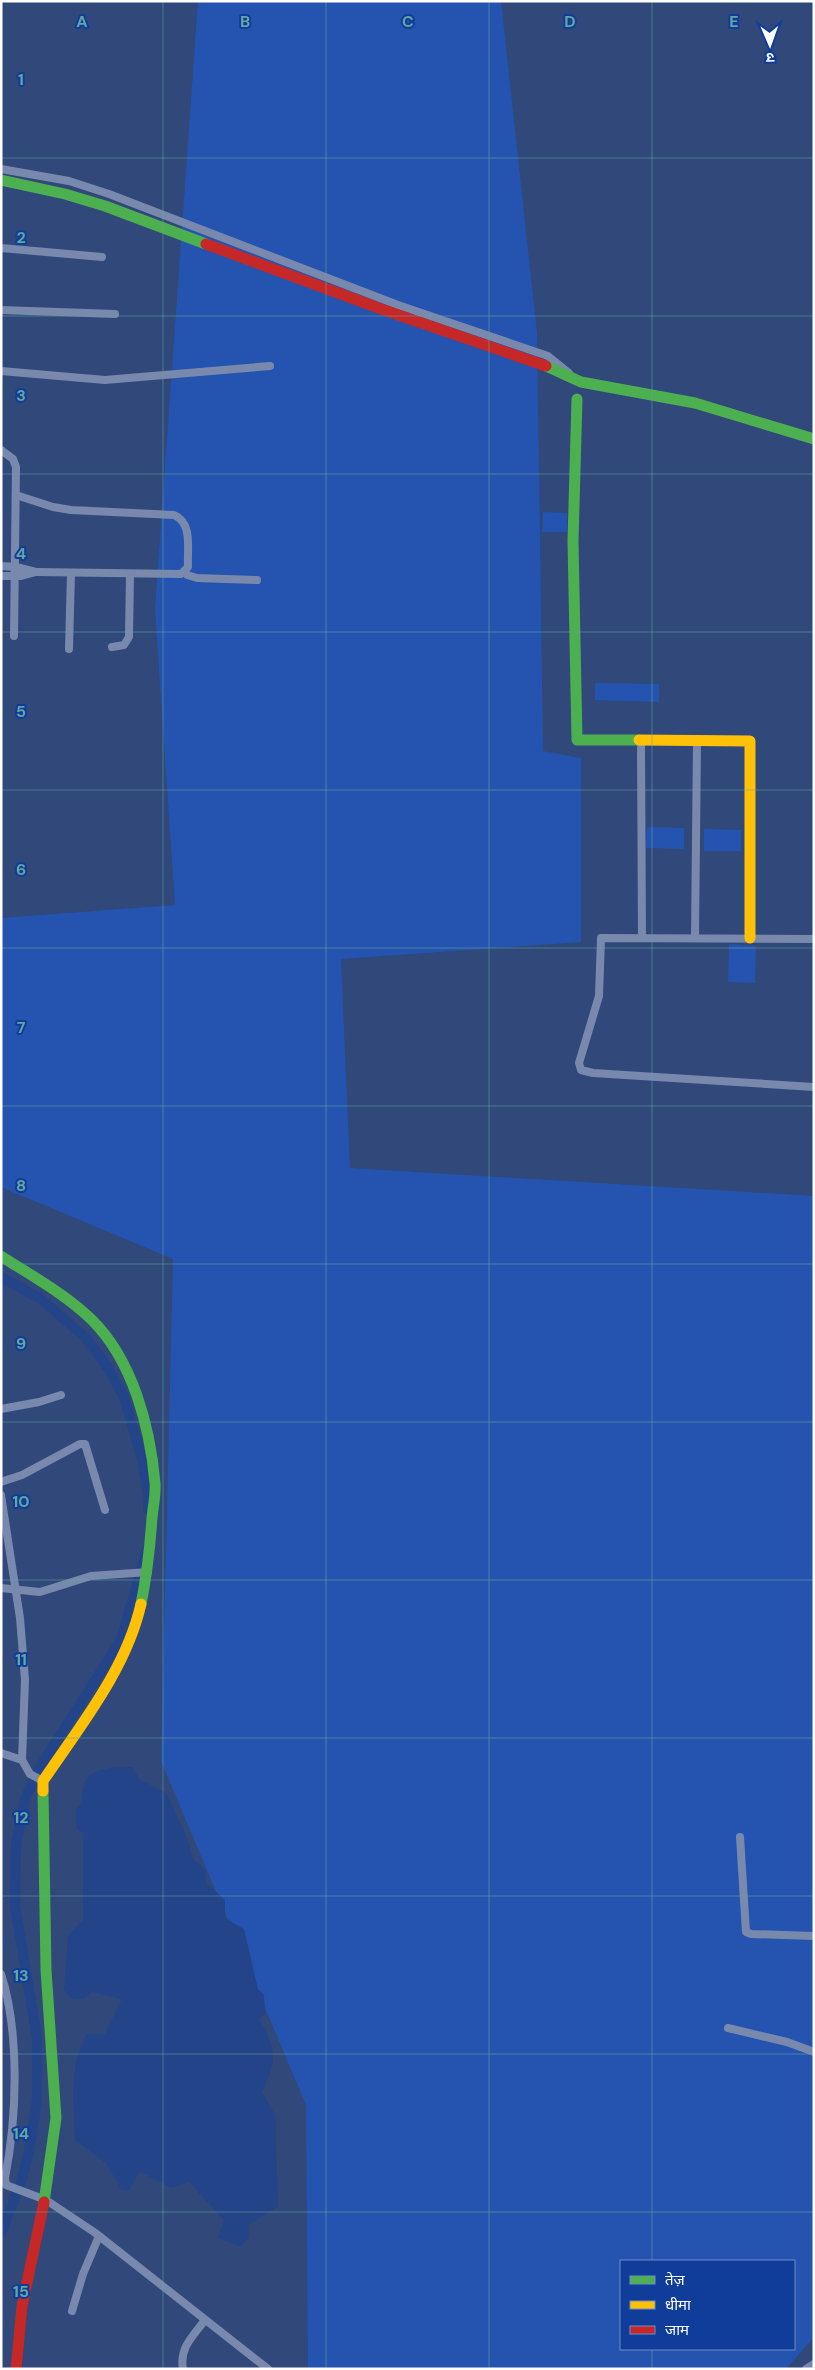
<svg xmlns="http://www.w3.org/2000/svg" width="815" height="2370" viewBox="0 0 815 2370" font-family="'DM Sans','Noto Sans Devanagari',sans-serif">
<rect width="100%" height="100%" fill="#30487a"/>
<g fill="#2454b0" fill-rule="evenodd">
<path d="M198,1H501L537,333L543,751L581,758V942L341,959L350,1168L814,1196V2337L786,2369H308L306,2105L161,1761L173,1259L1,1187V918L175,905L155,609ZM621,2261H794V2349H621Z"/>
<path d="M543,512L567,513V532H542Z"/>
<path d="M595,683L659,684V702L595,700Z"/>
<path d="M647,827L684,828V849L646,848Z"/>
<path d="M704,829L741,830V851H704Z"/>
<path d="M729,944L756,946L755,983L728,982Z"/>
</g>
<path fill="#244489" d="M132,1767L139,1779L166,1793L186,1835L193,1859L205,1870L206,1883L225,1900V1918L244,1929L258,1989L264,1995L265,2013L259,2019C277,2052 277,2058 262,2092L275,2115L278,2206L248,2225L249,2237L240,2246L218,2238L224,2220L189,2182L171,2188L140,2171L129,2190H122L106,2163L75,2140C74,2104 68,2067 87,2034H105L122,1999L91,1992L85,1998L73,1999L64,1990L68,1936L83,1920V1833L76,1827V1809L82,1802C81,1767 104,1768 132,1767Z"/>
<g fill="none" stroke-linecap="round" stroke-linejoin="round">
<g stroke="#244489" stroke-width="10">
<path d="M1,1277L41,1299L86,1338L108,1368L124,1397L142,1459L149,1499L148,1510"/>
<path d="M1,2233L21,2182L29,2152L37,2100V2037L15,1906L16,1844L25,1799L40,1767L121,1640L146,1552"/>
</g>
<g stroke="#7989ad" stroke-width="8">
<path d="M1,169L69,181L109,194L398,305L548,356L569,373"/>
<path d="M1,248L102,257"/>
<path d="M1,310L115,314"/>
<path d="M1,371L105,380L270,366"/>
<path d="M1,450L13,459L16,467L14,636"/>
<path d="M16,495L53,507L71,510L174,515C193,523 187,549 188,567L181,574L36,572"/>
<path d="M1,566L16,567L36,572L21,576H1"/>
<path d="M185,571L187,575L197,578L257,580"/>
<path d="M112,647L124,645L129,637L130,574"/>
<path d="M69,649L71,573"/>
<path d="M641,740L642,938"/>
<path d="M695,938L697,741"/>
<path d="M814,939L601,938L599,996L579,1063L581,1070L593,1073L814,1087"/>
<path d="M1,1409L39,1402L61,1395"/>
<path d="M1,1482L22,1475L80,1444H85L105,1510"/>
<path d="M1,1495L20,1618L25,1680L22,1760L30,1774L43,1781"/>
<path d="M1,1588L40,1592L91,1576L148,1572"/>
<path d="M1,1753L22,1760"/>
<path d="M740,1837L746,1932L751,1934L814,1936"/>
<path d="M1,1974C20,2033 17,2118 5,2178L6,2185L46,2200L94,2232L268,2369"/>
<path d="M728,2028L787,2042L814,2052"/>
<path d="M72,2311L83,2274L99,2236"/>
<path d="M183,2369C179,2348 193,2336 205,2320"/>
<path d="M806,2369L814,2364"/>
</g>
<g stroke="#4caf50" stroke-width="11">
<path d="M1,180L65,194L105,206L206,244"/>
<path d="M546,366L581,382L695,403L814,439"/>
<path d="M577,399L573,541L577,740H639"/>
<path d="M1,1256C32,1276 65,1294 91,1319C133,1360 150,1427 155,1483C156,1494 153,1507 152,1518C150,1547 147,1575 141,1604"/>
<path d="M43,1791L46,1970L56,2118L44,2202"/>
</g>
<g stroke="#ffc107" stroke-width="11">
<path d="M639,740L750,741V938"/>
<path d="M43,1791V1781C80,1726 126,1670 141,1604"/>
</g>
<g stroke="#c62828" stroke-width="11">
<path d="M206,244L384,310L546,366"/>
<path d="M16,2369L22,2306L44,2202"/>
</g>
</g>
<path fill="none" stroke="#63a6a1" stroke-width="1" stroke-opacity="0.55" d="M163,1V2369M326,1V2369M489,1V2369M652,1V2261M1,158H814M1,316H814M1,474H814M1,632H814M1,790H814M1,948H814M1,1106H814M1,1264H814M1,1422H814M1,1580H814M1,1738H814M1,1896H814M1,2054H814M1,2212H814M652,2349V2369"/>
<g font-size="16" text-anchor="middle" font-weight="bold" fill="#63a6a1" stroke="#103d99" stroke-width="4" stroke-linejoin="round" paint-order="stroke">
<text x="82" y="27">A</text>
<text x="245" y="27">B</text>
<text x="408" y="27">C</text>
<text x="570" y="27">D</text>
<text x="734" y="27">E</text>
<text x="21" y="85">1</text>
<text x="21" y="243">2</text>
<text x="21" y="401">3</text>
<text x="21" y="559">4</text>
<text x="21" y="717">5</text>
<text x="21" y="875">6</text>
<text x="21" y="1033">7</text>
<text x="21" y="1191">8</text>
<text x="21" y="1349">9</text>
<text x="21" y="1507">10</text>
<text x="21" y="1665">11</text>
<text x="21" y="1823">12</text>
<text x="21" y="1981">13</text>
<text x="21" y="2139">14</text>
<text x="21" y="2297">15</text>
</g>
<rect width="815" height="2370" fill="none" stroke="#ffffff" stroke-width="5"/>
<rect x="620" y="2260" width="175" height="90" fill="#103d99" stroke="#708bc2"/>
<rect x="630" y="2276" width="25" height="8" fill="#4caf50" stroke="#708bc2"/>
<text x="665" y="2285" font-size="15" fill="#ffffff">तेज़</text>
<rect x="630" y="2301" width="25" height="8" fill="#ffc107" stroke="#708bc2"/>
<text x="665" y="2310" font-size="15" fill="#ffffff">धीमा</text>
<rect x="630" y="2326" width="25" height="8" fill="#c62828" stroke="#708bc2"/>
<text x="665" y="2335" font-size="15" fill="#ffffff">जाम</text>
<g transform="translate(770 45) rotate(178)" stroke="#103d99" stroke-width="4" paint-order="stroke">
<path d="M0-4L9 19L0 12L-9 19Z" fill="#ffffff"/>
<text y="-8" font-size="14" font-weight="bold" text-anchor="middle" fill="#ffffff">उ</text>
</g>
</svg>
